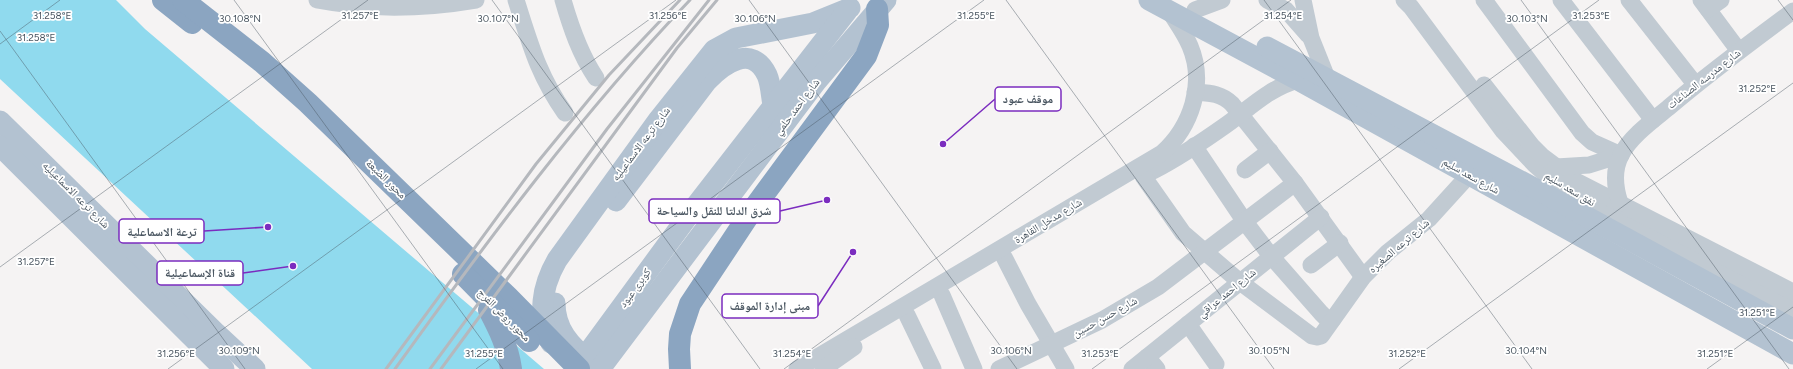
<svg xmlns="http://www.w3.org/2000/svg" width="1793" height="369" viewBox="0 0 1793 369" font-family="Figtree,'Noto Naskh Arabic',sans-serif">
<rect width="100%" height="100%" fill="#f5f3f3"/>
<path fill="#90daee" d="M0,0H116L145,29L544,369H312L0,79Z"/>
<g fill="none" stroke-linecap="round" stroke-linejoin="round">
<g stroke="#c1cad2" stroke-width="17">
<path d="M317,0C369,10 423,9 476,0"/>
<path d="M516,0C530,43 538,75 565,113"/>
<path d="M563,0C571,28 580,54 596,78"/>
<path d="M1267,0L1286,10L1308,35"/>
<path d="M1303,0L1311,38L1327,78"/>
<path d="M1404,0L1411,7L1503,131L1535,165L1552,180L1793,310"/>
<path d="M1484,0L1582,133L1592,142L1621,155"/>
<path d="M1561,0L1653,120"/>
<path d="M1629,0L1695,84"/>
<path d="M1701,0L1739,51"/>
<path d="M1708,9L1721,0"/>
<path d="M1195,10L1222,0"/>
<path d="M1484,85L1532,146L1542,156L1574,180L1793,292"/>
<path d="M1195,92C1209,93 1221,93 1232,104L1295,183L1363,277"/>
<path d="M1194,146L1245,222L1271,256L1321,313L1325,317L1333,319"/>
<path d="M1556,167L1589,165L1621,155"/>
<path d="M1245,170L1270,151"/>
<path d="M1153,171C1178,158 1202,142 1226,125C1250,108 1269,88 1298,80"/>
<path d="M1143,176L1183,233L1240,282L1312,336L1317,337L1321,336L1363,277L1388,252L1429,219L1469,175"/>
<path d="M1620,203C1615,188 1613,170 1621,155C1630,137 1652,121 1668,108C1708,74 1751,42 1793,11"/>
<path d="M1004,257L1028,304L1066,369"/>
<path d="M1311,265L1340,243"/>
<path d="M942,295L974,369"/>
<path d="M907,315L933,369"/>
<path d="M1188,324L1216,364"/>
<path d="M1147,357L1157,369"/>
<path d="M797,369L1162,153C1191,127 1206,84 1190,46C1185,34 1177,23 1170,12"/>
<path d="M823,369L854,347"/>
<path d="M999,369L1102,320L1158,287L1295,183"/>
<path d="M1132,369L1321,217"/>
</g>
<g stroke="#b3c2d1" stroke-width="21">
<path d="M1149,0L1298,80L1793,354"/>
<path d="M1267,47L1534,188L1793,329"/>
<path d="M0,121L216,333L255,369"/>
<path d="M0,146L224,369"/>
<path d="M616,201L707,81C723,64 752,43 767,75C771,84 771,95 773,105"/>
<path d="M555,303C555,329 570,346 590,361"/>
<path d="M551,343C537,315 542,286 557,260L659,119L714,50L736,38L813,23L850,8"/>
<path d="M576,369L694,208L847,11"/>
<path d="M600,369L816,82L886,0"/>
</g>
<g stroke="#8ba5c1" stroke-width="22">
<path d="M163,0L192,23"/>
<path d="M183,0L262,62L308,103L509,298L579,369"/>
<path d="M463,274L529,341"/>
<path d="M489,310C499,329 508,347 511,369"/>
<path d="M680,369L679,349L680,334L690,304L751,212L866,56L878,25L877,9"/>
</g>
<g stroke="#b5b8bd" stroke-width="3">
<path d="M386,369L536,164L609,75L680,0"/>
<path d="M395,369C487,241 581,114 690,0"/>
<path d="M430,369L607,129L709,0"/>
<path d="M441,369L677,48L717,0"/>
</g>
</g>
<path fill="none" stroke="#4a5661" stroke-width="1" stroke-opacity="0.45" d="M234,0L503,369M492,0L760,369M749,0L1017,369M1006,0L1274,369M1264,0L1532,369M1521,0L1789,369M1778,0L1793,20M0,31L245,369M0,44L60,0M0,267L368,0M168,369L676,0M476,369L984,0M784,369L1291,0M1092,369L1599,0M1399,369L1793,83M1707,369L1793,307"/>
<g text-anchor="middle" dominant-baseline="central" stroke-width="3.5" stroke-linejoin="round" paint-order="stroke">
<g font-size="11" fill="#4a5661" stroke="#fff">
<text transform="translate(1704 79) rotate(-38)">شارع مدرسه الصناعات</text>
<text transform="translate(797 107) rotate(-53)">شارع احمد حلمي</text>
<text transform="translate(641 144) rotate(-53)">شارع ترعه الاسماعيليه</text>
<text transform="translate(1471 176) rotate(29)">شارع سعد سليم</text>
<text transform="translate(386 179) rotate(44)">محور الضبعة</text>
<text transform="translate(1570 189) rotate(31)">نفق سعد سليم</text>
<text transform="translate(76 195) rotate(45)">شارع ترعه الاسماعيليه</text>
<text transform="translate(1048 221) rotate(-31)">شارع مدخل القاهرة</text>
<text transform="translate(1399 246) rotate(-41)">شارع ترعه الصغيره</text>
<text transform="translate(635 288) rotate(-54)">كوبرى عبود</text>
<text transform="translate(1227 293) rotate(-39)">شارع احمد عراقي</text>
<text transform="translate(504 315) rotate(45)">محور روض الفرج</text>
<text transform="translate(1105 317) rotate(-29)">شارع حسن حسين</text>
</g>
</g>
<g font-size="10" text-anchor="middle" fill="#4a5661" stroke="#fff" stroke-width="3.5" stroke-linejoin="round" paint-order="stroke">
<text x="1591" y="19">31.253°E</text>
<text x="52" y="19">31.258°E</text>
<text x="360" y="19">31.257°E</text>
<text x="668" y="19">31.256°E</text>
<text x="976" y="19">31.255°E</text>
<text x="1283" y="19">31.254°E</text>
<text x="240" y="22">30.108°N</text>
<text x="498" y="22">30.107°N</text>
<text x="755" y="22">30.106°N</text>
<text x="1527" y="22">30.103°N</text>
<text x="36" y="41">31.258°E</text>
<text x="1757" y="92">31.252°E</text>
<text x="36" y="265">31.257°E</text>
<text x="1757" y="316">31.251°E</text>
<text x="239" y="354">30.109°N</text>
<text x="1011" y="354">30.106°N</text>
<text x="1269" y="354">30.105°N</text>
<text x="1526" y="354">30.104°N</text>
<text x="176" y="357">31.256°E</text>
<text x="484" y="357">31.255°E</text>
<text x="792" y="357">31.254°E</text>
<text x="1100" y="357">31.253°E</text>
<text x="1407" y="357">31.252°E</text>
<text x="1715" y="357">31.251°E</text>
</g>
<path fill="none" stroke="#7b2cbf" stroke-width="1.5" d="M943 144L995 99M827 200L780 211M268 227L204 231M293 266L243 273M853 252L818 306"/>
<g fill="#7b2cbf" stroke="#fff" stroke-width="1.5">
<circle cx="943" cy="144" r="4"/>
<circle cx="827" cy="200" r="4"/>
<circle cx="268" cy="227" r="4"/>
<circle cx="293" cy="266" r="4"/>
<circle cx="853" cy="252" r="4"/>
</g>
<g fill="#fff" stroke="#7b2cbf" stroke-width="1.5">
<rect x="995" y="87" width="66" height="24" rx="4"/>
<rect x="649" y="199" width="131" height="24" rx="4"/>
<rect x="119" y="219" width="85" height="24" rx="4"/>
<rect x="157" y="261" width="86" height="24" rx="4"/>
<rect x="722" y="294" width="96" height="24" rx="4"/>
</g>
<g font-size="12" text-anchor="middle" font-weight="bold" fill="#4a5661">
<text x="1028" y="103">موقف عبود</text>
<text x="714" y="215">شرق الدلتا للنقل والسياحة</text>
<text x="162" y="236">ترعة الاسماعلية</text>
<text x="200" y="277">قناة الإسماعيلية</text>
<text x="770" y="310">مبنى إدارة الموقف</text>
</g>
</svg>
